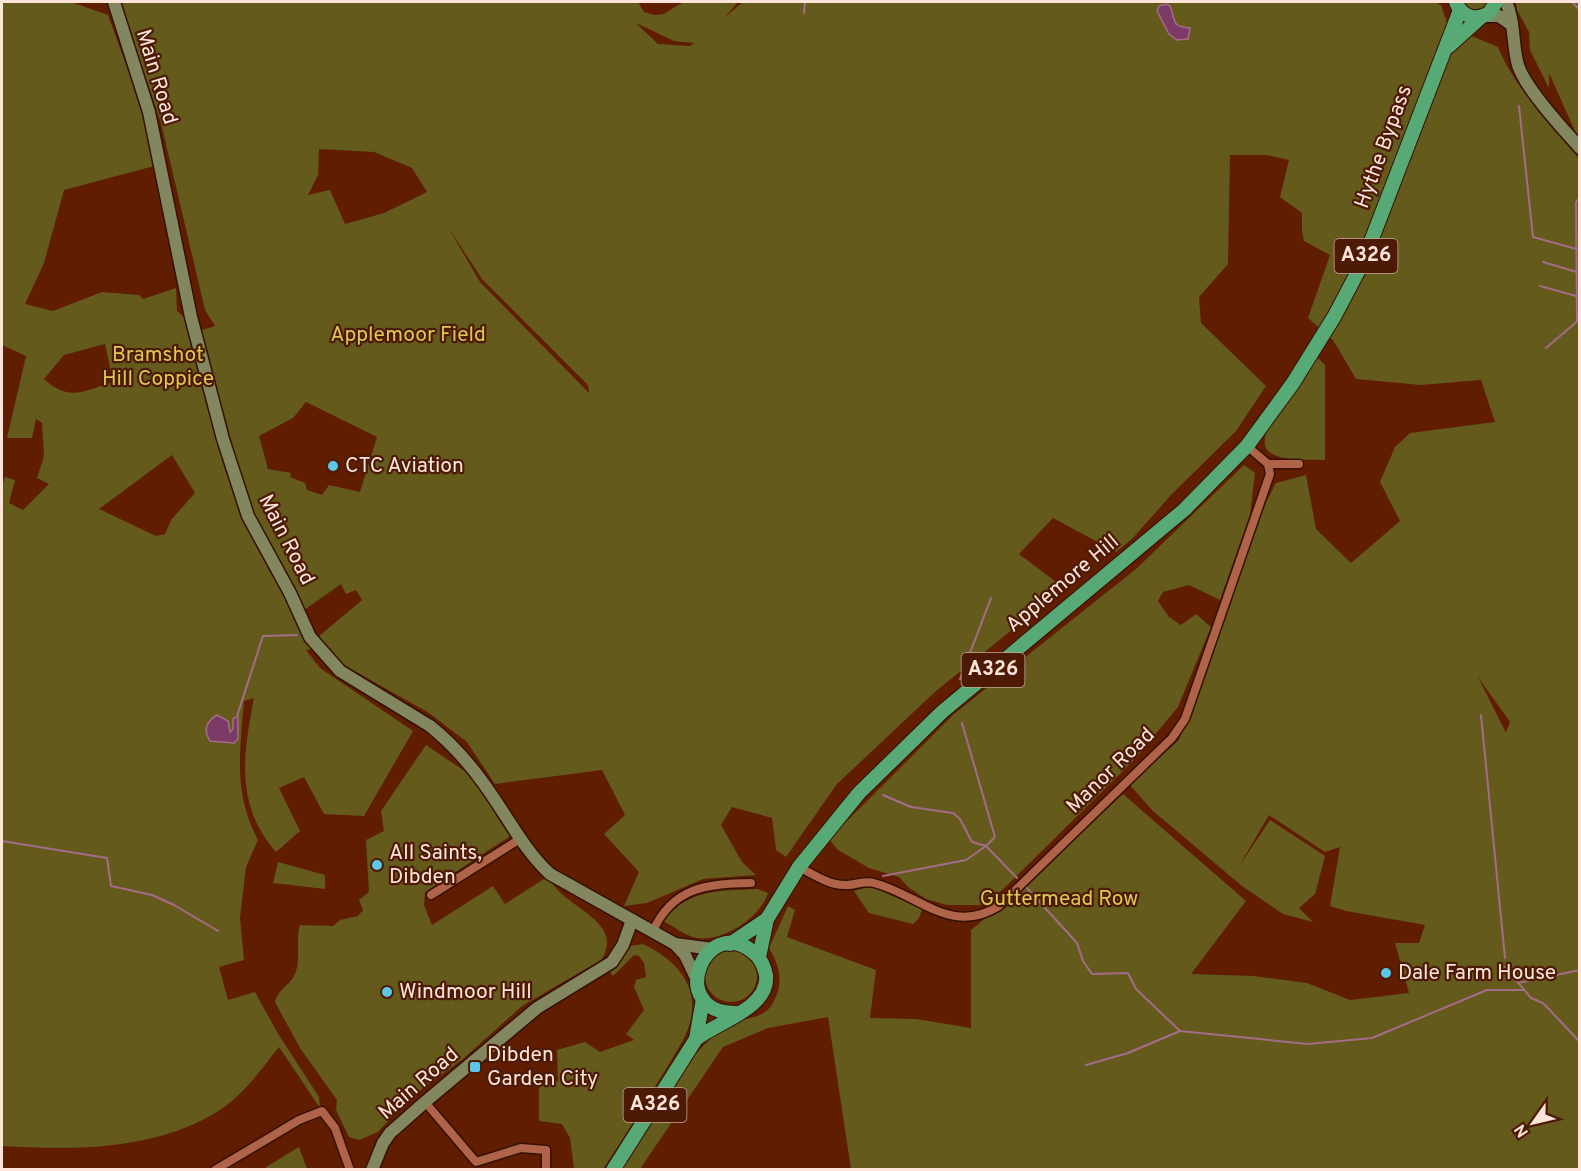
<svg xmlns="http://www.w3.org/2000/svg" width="1581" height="1171" viewBox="0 0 1581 1171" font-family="Overpass,sans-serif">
<rect width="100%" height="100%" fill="#601d00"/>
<g fill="#645a1c" fill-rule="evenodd">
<path d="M2,2H71L108,15L136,92L158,165L64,190L44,263L25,304L53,311L102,292L139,295L143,299L176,288L177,311L199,331L215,326L205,310L161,123L126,21L122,2H638L644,12C668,21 667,7 686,2C697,0 725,2 738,2L724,18L743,2H1434L1441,5L1448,26L1498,47C1515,89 1552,124 1579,159V1169H851L828,1017L768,1028L723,1047L640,1169H616C645,1127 683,1056 725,1027C740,1017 763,1021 773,1003C784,982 780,967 769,948L788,906L795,910L787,937L876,970L870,1018L916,1019L971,1028V930L1014,895L1123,794L1246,901L1191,974L1254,976L1307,983L1350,1000L1409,993L1395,943H1419L1425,925L1346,911L1330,906L1340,847L1325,852L1269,815L1238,868L1270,820L1325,856L1315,894L1299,908L1313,922L1283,914L1242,886L1153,811L1129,784L1179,740L1266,502L1276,483L1306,475L1316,529L1351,563L1400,521L1380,482L1395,447L1410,433L1495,422L1481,380L1421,385L1356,379L1333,340L1308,318L1330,255L1304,241L1302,231V213L1280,197L1289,160L1267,155H1230L1228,264L1199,297L1201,323L1266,386L1236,431L1171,495L1132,539L1116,552L1053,518L1019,554L1064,588L936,691L837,784L786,857L776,850L772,818L732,807L721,825L742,862L756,875L703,879L647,903L624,906L639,872L604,834L625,815L602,770L495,784L467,742L429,713L344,665L318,637L362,600L356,590L346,594L341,584L300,613L314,649L306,650L320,668L413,731L364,816L324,814L304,777L279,788L300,831L276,852C235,806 243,754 254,698L244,701C240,752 233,793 258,840L246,867L240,918L244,960L219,967L228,1000L255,992L277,1032L319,1097L320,1108L279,1047C262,1068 246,1092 223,1108C159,1151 76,1150 2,1146V487L5,477L15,480L9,503L23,510L49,484L37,478L44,456L42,423L36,419L32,438H7L26,356L2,345ZM636,23L674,41L694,43L690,46L658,44ZM319,149L374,152L412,168L427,192L384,213L345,224L330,190L308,195L318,175ZM448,227L482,279L588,385L589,393L480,282ZM105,344L113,382C84,391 69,402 44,379L64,355ZM306,402L377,437L360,492L329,485L322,495L307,490L305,483L290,477L291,473L268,469L259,436L293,418ZM172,455L195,493L171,520L165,534L156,536L99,509ZM1478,677L1510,722L1506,732L1505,731Z"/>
<path d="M1461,2H1489L1482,11H1471Z"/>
<path d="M1516,2H1579V140L1549,73V88L1530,50L1529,32L1517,10Z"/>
<path d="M1317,357L1325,365V460C1304,459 1253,465 1267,431Z"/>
<path d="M1244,465L1255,473L1250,515L1220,600L1189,585L1163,592L1158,601L1169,617L1181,625L1196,614L1211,627L1178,707L1133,761L987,905H947L926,899L908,887L899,877L869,868L838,850L829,839L954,714L1136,569Z"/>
<path d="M426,745L469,774L512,835L425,892L424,905L432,925L493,886L505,904L547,877C552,883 557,890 563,895C583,913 622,928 601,960L522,1006L463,1059L408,1099L378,1132L359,1140L349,1137L336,1110L337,1100L300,1048L275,1002C277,990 289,986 294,976C302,961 295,941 300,925L333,926L340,920L358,916L363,910L359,900L369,892L366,840L384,831L381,811Z"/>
<path d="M278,862L325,875V889L273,883Z"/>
<path d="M870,886L922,909L919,918L913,924L869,913L854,891Z"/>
<path d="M757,889L768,893C761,917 723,942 697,938C686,936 673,926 663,921C689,889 718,891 757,889Z"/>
<path d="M643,944C669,956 695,979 692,1010C691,1031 679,1047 669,1064C647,1100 626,1135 603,1169H574L570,1138L562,1124L539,1121V1083L558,1081L557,1050L585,1042L600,1052L634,1040L626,1034L644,1010L634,987L636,980L646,977L644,963L639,956L634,955L613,976L610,972L631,946Z"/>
<circle cx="731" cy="976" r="26"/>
<path d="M299,1147L307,1169H263Z"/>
</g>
<g fill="#7c3a67" stroke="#a36d8a" stroke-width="1.5">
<path d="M1166,4L1170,6C1176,22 1171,26 1190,28L1188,39L1177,40L1169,34L1157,11L1159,6Z"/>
<path d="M217,715L228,721L230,732L233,729V719L238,716V739L234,743L210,741C203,730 206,722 217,715Z"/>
</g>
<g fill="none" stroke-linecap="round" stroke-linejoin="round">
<g stroke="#a36d8a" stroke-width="2">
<path d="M1572,2L1580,10"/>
<path d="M804,13L805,2"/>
<path d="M1519,106L1533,237L1580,250"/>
<path d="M1543,262L1580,273"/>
<path d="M1540,286L1580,297"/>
<path d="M1577,321L1576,202L1580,197"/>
<path d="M1546,348L1580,319"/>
<path d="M960,679L991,598"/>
<path d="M1481,715L1505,958"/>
<path d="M237,716L263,636L297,635"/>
<path d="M962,723L995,837L986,846L1017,878"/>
<path d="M883,795L911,807L953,813L960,819L972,842L986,846"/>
<path d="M2,841L107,858L111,886L152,895L174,905L218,931"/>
<path d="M883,876L966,860L986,846"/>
<path d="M1026,887L1077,943L1083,961L1092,974L1128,973L1136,989L1180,1031L1308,1044L1372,1038L1487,990H1524"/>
<path d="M1505,967L1531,998L1543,1003L1580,1042"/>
<path d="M1518,983L1580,970"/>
<path d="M1086,1065L1128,1053L1180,1031"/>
</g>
<defs>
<g id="street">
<path d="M1268,464H1299"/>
<path d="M799,867C814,875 830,886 847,885C856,885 865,880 874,883C920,895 951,936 999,906L1172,738L1185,719L1270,474L1268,464L1247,446"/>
<path d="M431,895L520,839"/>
<path d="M653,931C672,888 707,883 751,883"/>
<path d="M425,1102L476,1162L521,1148L546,1150V1170"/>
<path d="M215,1170L299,1120L322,1111L335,1128L350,1170"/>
</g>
<g id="secondary">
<path d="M114,2L149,112L191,317L223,439L248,516L290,593L310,637L340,671L430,726C450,742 469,763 484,784C506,814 523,849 550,874L675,944L685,955L697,980"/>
<path d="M1506,2C1515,21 1512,44 1518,65C1525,88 1563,129 1580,148"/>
<path d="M1485,16H1499L1512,25"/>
<path d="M675,944L713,949"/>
<path d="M372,1170L383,1143L390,1133L425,1102L537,1008L612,962L623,945L632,920"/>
</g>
<g id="primary">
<path d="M1456,2C1461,17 1477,22 1490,12L1496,2"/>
<path d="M1449,46L1481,17"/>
<path d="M730,944L767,919L799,867L859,793L942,712L1184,510L1247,446L1293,383L1334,317L1363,262L1460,10"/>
<path d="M759,957L767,919"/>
<path d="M696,1039C717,1022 770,1008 766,975C764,966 761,958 753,952C705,912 664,1014 737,1013"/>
<path d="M613,1170L696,1039L703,999"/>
</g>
</defs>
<use href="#street" stroke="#351104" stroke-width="11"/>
<use href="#secondary" stroke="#351104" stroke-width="15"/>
<use href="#primary" stroke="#351104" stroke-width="16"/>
<use href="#street" stroke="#af644a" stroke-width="8"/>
<use href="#secondary" stroke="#838760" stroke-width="12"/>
<use href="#primary" stroke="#57aa75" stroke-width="14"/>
</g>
<g fill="#5cc7e7" stroke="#4d1a05" stroke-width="2">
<circle cx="333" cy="466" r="6"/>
<circle cx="377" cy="865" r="6"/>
<circle cx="1386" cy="973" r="6"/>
<circle cx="387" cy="992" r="6"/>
<rect x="469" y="1061" width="12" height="12" rx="3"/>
</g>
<g text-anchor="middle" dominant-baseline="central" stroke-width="4.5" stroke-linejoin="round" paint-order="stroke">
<g fill="#4d1a05" stroke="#c9a79b" stroke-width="1.5">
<rect x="1334.5" y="239" width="63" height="34" rx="4.5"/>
<rect x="961.5" y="653" width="63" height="34" rx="4.5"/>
<rect x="623.5" y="1088" width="63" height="34" rx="4.5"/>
</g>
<g font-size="20" font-weight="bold" fill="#fee4db">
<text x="1366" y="256">A326</text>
<text x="993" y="670">A326</text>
<text x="655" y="1105">A326</text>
</g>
<g font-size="21" fill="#fee4db" stroke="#4d1a05">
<text transform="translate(156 77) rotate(73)">Main Road</text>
<text transform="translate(1384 147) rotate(-70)">Hythe Bypass</text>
<text transform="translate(286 540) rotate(63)">Main Road</text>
<text transform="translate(1063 584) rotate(-40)">Applemore Hill</text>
<text transform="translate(1111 771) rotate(-44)">Manor Road</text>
<text transform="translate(419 1084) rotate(-41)">Main Road</text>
</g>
<g font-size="21" fill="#dcc954" stroke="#4d1a05">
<text x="408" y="335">Applemoor Field</text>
<text x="158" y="355">Bramshot<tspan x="158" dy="24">Hill Coppice</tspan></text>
<text x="1059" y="899">Guttermead Row</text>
</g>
<g font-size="21" fill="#fee4db" stroke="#4d1a05" text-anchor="start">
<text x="345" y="466">CTC Aviation</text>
<text x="389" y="853">All Saints,<tspan x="389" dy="24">Dibden</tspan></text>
<text x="1398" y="973">Dale Farm House</text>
<text x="399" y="992">Windmoor Hill</text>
<text x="487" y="1055">Dibden<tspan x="487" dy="24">Garden City</tspan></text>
</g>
</g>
<rect width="1581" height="1171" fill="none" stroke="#fee4db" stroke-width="6"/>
<g transform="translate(1533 1123) rotate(236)" stroke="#4d1a05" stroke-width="4.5" paint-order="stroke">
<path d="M0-4.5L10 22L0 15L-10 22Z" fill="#fee4db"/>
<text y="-9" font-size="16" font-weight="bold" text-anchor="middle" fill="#fee4db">N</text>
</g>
</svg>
